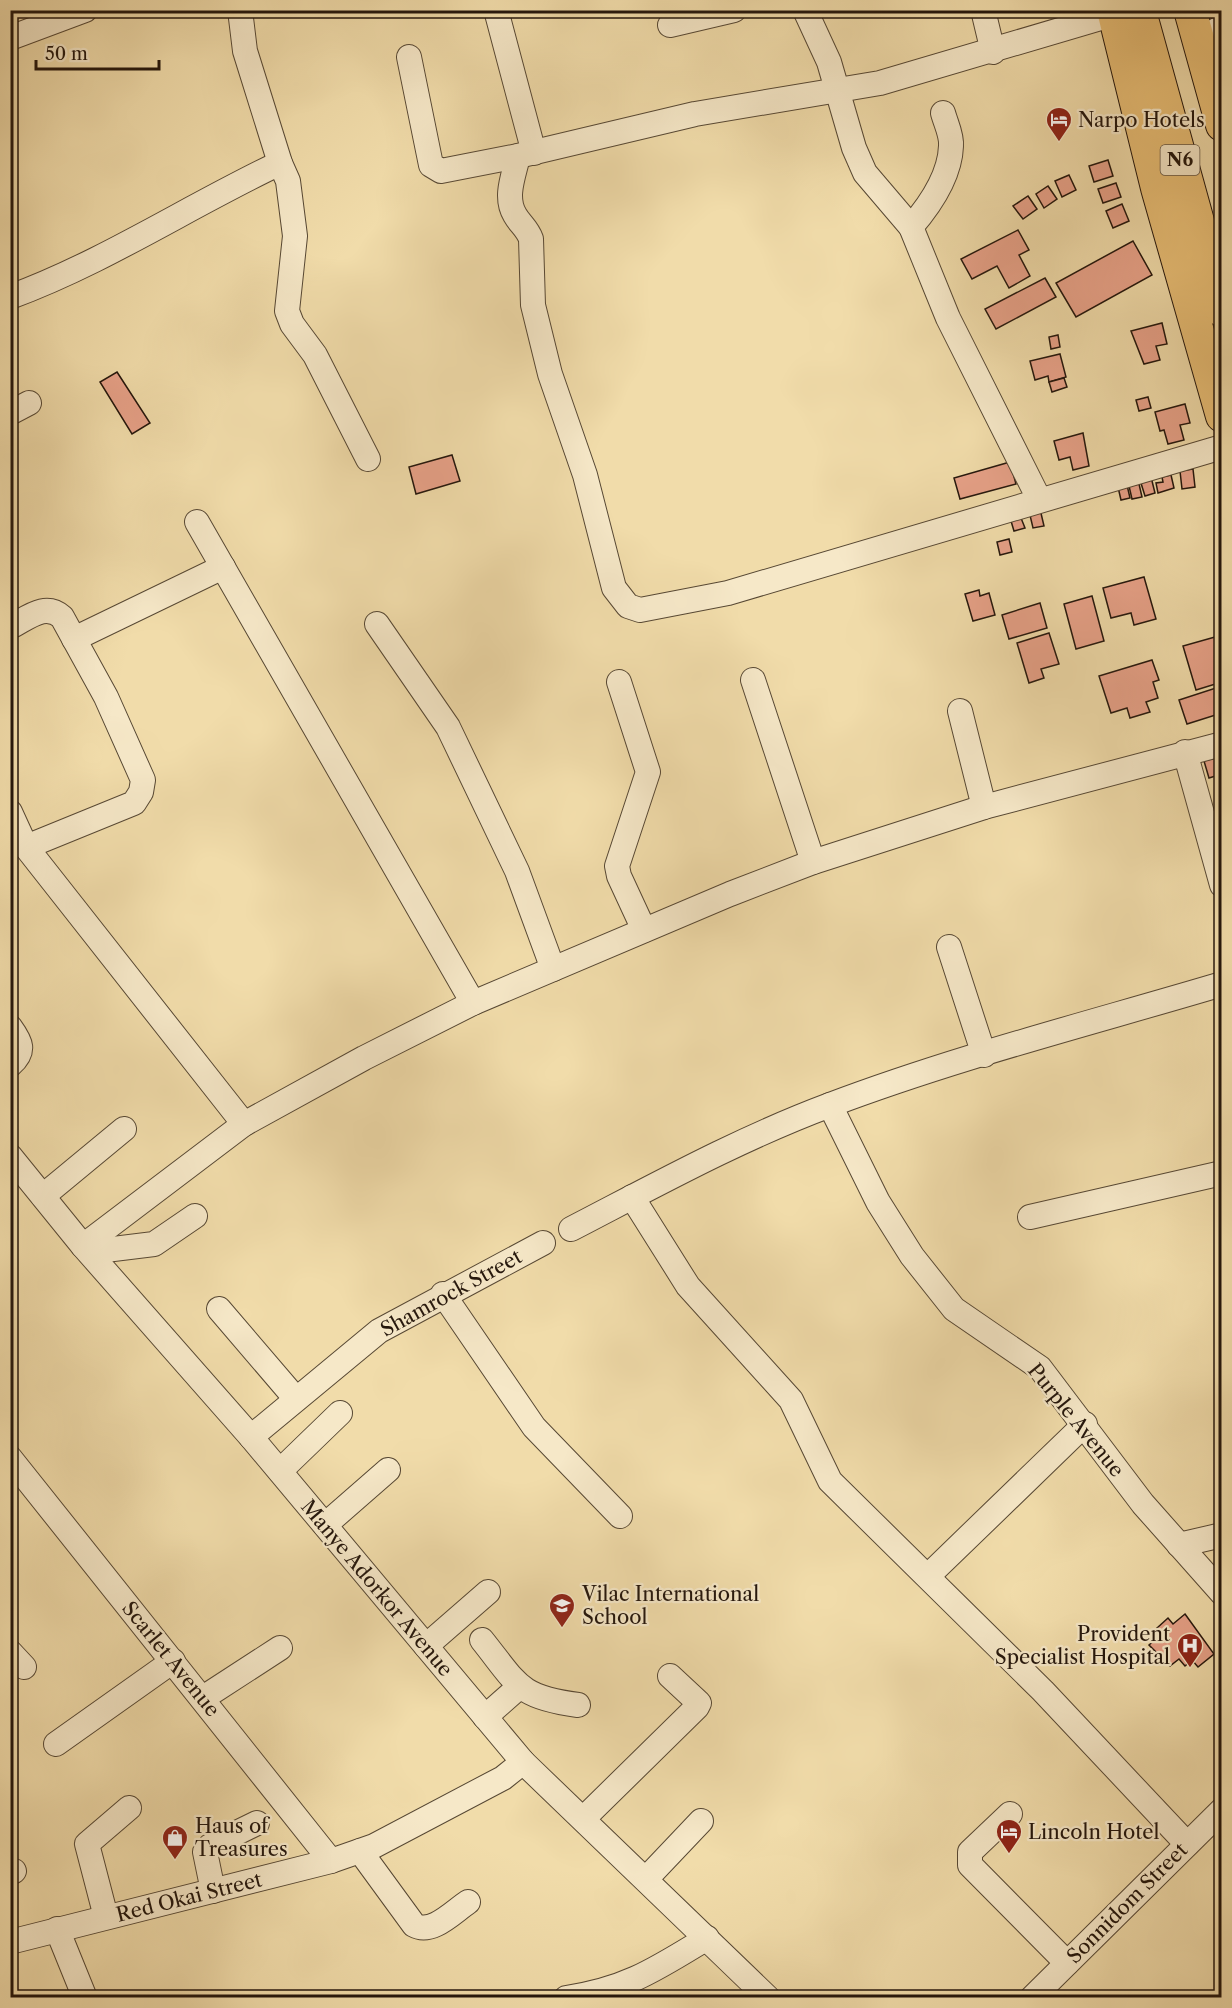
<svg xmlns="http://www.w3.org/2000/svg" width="1232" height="2008" viewBox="0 0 1232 2008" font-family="'Libre Caslon Text',serif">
<rect width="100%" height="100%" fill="#f1dcaa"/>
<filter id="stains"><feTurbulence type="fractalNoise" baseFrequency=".00333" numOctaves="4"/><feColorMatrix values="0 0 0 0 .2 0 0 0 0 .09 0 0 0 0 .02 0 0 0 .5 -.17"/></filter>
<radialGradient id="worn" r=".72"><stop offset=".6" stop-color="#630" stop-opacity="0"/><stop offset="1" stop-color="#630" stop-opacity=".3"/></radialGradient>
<g fill="#e8a289" stroke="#24160c" stroke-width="1.5">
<path d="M1108,160L1113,176L1094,182L1089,166Z"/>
<path d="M1069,175L1076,190L1062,197L1055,181Z"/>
<path d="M1116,183L1121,197L1103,203L1098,189Z"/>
<path d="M1048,186L1057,199L1044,208L1036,194Z"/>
<path d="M1028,196L1037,209L1023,219L1013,206Z"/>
<path d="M1122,204L1129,221L1113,228L1106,211Z"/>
<path d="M1018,230L1029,250L1019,255L1030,276L1009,288L997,266L972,279L961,259Z"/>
<path d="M1133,241L1152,275L1076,317L1056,283Z"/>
<path d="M1045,278L1056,297L996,329L985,309Z"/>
<path d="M1162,323L1167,344L1156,346L1160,360L1144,364L1131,331Z"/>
<path d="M1058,335L1060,347L1051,349L1049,337Z"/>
<path d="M1060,354L1066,377L1049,382L1048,376L1035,380L1030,361Z"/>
<path d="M117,372L150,423L132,434L100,382Z"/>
<path d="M1064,378L1067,387L1052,392L1049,382Z"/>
<path d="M1148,397L1151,408L1139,411L1136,400Z"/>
<path d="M1185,404L1190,423L1180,425L1184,440L1168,444L1164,430L1160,431L1155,412Z"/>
<path d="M1083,433L1089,466L1073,470L1070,457L1059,460L1054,441Z"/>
<path d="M452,455L460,481L416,494L409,467Z"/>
<path d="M1010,462L1016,484L960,499L954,478Z"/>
<path d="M1193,469L1195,487L1182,489L1180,471Z"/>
<path d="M1171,475L1174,488L1158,493L1156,483L1163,482L1162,477Z"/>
<path d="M1151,477L1155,493L1145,496L1140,480Z"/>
<path d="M1139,484L1142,497L1132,499L1129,486Z"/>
<path d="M1127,485L1130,498L1121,500L1118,487Z"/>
<path d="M1040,509L1044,526L1033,528L1029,511Z"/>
<path d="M1021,518L1025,528L1014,531L1011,521Z"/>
<path d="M1009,539L1012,552L1000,555L997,542Z"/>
<path d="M1144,577L1156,619L1134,625L1131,613L1111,618L1103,588Z"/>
<path d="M979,590L980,596L989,593L995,615L973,621L965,594Z"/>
<path d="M1092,596L1104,641L1076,649L1064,604Z"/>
<path d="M1040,603L1047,628L1009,639L1002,615Z"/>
<path d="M1049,633L1059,664L1041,669L1044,678L1029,683L1017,643Z"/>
<path d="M1222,635V650L1217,651L1222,667V682L1196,690L1183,646Z"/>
<path d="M1152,660L1159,680L1153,682L1158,698L1146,702L1150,712L1130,718L1127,708L1111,713L1099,676Z"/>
<path d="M1222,686V713L1187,724L1179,700Z"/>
<path d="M1222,756V774L1209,778L1204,761Z"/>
<path d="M1185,1614L1214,1654L1198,1667L1192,1660L1185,1666L1179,1659L1170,1666L1149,1645L1162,1634L1157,1628L1168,1618L1173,1624Z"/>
</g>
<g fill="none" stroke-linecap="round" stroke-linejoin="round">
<defs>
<g id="minor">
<path d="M240,10L245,51L280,163L288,181L295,236L287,311L292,324L315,355L368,459"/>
<path d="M496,10L534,153"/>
<path d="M805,10L829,62L854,148L865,173L911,227L948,318L1039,499"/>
<path d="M983,10L993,52"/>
<path d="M670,25L734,10"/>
<path d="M10,38L85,10"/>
<path d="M1198,40L1222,27"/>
<path d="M409,57L431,165L441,171L518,156L695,114L880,83L1114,14"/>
<path d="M518,156C514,175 504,197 515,215C520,224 527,228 531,239L533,305L550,374L585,475L614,588L628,606L640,610L728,593L1222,447"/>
<path d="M911,227C930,205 950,176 951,146C952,135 946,124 943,113"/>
<path d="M10,297C105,262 189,206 280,163"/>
<path d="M10,413L29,403"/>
<path d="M197,522L473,1003"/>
<path d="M377,624L448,727L517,871L553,969"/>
<path d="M10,627C28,618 45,602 62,617L106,697L143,780L141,792L134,803L26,847"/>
<path d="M74,639L223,567"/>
<path d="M753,680L813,862"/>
<path d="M619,682L648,772L617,866L619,876L644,930"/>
<path d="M960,711L984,807"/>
<path d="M1185,752L1222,885"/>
<path d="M10,812L26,847L244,1124"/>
<path d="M949,947L984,1055"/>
<path d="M10,1027C21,1042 26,1051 10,1065"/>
<path d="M830,1105L878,1202L912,1256L954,1309L1040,1368L1143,1504L1222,1593"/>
<path d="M10,1156L83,1246L251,1437L523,1762L768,1998"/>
<path d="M43,1196L124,1129"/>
<path d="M632,1197L688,1286L791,1400L830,1481L1043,1691L1187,1844"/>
<path d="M1030,1217L1222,1173"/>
<path d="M571,1229C656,1185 739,1139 830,1105C957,1057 1091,1023 1222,984"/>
<path d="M83,1246L244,1124L364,1058L473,1003L730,894L813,862L984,807L1222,744"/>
<path d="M89,1252L154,1244L195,1216"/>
<path d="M443,1294L534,1427L620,1516"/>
<path d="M219,1309L296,1399"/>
<path d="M251,1437L379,1331L543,1243"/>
<path d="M10,1458L331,1861"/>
<path d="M280,1471L340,1413"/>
<path d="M325,1525L388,1470"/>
<path d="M1179,1545L1222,1535"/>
<path d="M928,1576L1085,1424"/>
<path d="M482,1640C518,1685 518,1697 578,1705"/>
<path d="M426,1646L488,1592"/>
<path d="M10,1652L24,1667"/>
<path d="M203,1698L280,1648"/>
<path d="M485,1717L519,1687"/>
<path d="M56,1744L173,1661"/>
<path d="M1010,1814L970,1852V1865L1067,1963"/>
<path d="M583,1819L697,1707L699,1703L670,1676"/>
<path d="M360,1851L414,1925C432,1935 453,1912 468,1902"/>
<path d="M10,1873L14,1871"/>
<path d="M646,1879L701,1821"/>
<path d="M213,1891L205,1852L210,1846L257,1823"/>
<path d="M106,1917L87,1844L129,1808"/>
<path d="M57,1929L85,1998"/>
<path d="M10,1942L331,1861L374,1846L503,1778L523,1762"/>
<path d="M566,1998C627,1989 656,1969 707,1938"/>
<path d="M1032,1998L1222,1810"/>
</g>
<g id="major">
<path d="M1113,10L1157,188L1222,416"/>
<path d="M1190,10L1222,125"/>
</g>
<path id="highway" d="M1139,10L1222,310"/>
</defs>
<use href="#minor" stroke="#574834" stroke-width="26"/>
<use href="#major" stroke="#24160c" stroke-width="34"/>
<use href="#highway" stroke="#24160c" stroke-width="35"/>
<use href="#minor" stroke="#f6e8c8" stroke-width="24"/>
<use href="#major" stroke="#e8be75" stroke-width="32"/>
<use href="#highway" stroke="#e8be75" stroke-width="33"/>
</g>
<defs>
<symbol id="hotel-pin" viewBox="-11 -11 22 30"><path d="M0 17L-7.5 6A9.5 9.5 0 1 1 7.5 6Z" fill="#8f2418" stroke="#f6e8c8"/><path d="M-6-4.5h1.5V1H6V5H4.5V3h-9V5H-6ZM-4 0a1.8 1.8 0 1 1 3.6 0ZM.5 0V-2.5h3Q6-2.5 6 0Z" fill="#fff"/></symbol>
<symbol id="school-pin" viewBox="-11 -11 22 30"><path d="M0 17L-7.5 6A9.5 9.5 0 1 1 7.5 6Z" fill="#8f2418" stroke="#f6e8c8"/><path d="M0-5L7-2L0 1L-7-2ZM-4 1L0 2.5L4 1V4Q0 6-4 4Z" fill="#fff"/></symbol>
<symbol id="hospital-pin" viewBox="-11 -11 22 30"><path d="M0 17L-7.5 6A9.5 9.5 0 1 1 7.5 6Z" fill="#8f2418" stroke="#f6e8c8"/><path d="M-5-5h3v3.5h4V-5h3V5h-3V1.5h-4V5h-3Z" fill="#fff"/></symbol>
<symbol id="shop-pin" viewBox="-11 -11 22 30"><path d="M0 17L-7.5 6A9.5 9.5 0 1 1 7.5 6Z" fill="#8f2418" stroke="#f6e8c8"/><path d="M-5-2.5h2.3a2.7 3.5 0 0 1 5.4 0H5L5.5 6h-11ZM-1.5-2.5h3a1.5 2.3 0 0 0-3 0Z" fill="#fff"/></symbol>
</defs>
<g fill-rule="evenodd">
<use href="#hotel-pin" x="1044" y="105" width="30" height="40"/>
<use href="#school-pin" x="547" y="1591" width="30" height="40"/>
<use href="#hospital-pin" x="1175" y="1631" width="30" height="40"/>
<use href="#hotel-pin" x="994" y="1817" width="30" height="40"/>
<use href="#shop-pin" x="160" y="1823" width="30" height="40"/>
</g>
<g text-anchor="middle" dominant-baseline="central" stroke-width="4.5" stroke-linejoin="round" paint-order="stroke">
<rect fill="#f6e8c8" stroke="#635544" stroke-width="1.5" x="1160.5" y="145" width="39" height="30" rx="4.5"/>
<g font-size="18" font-weight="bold" fill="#24160c">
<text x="1180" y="160">N6</text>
</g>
<g font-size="20" fill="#24160c" stroke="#f6e8c8" text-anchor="start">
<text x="1078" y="120">Narpo Hotels</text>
<text x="582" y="1594">Vilac International<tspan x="582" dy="23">School</tspan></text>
<text x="1170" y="1634" text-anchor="end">Provident<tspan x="1170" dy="23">Specialist Hospital</tspan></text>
<text x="195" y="1826">Haus of<tspan x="195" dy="23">Treasures</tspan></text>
<text x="1028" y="1832">Lincoln Hotel</text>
</g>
<g font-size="20" fill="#24160c" stroke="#f6e8c8">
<text transform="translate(451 1293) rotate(-29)">Shamrock Street</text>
<text transform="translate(1076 1420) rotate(51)">Purple Avenue</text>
<text transform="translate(377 1588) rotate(50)">Manye Adorkor Avenue</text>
<text transform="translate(171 1659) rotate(51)">Scarlet Avenue</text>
<text transform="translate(189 1897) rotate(-14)">Red Okai Street</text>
<text transform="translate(1127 1903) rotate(-45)">Sonnidom Street</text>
</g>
</g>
<rect width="1232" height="2008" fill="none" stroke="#f1dcaa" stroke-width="36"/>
<rect x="12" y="12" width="1208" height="1984" fill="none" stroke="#24160c" stroke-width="3"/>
<rect x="18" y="18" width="1196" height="1972" fill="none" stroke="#24160c" stroke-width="1.5"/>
<path d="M36 60v9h123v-9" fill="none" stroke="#24160c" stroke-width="3"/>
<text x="45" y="60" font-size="18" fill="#24160c" stroke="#f6e8c8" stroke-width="4.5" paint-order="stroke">50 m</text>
<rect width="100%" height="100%" filter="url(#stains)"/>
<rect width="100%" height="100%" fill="url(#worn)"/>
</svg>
